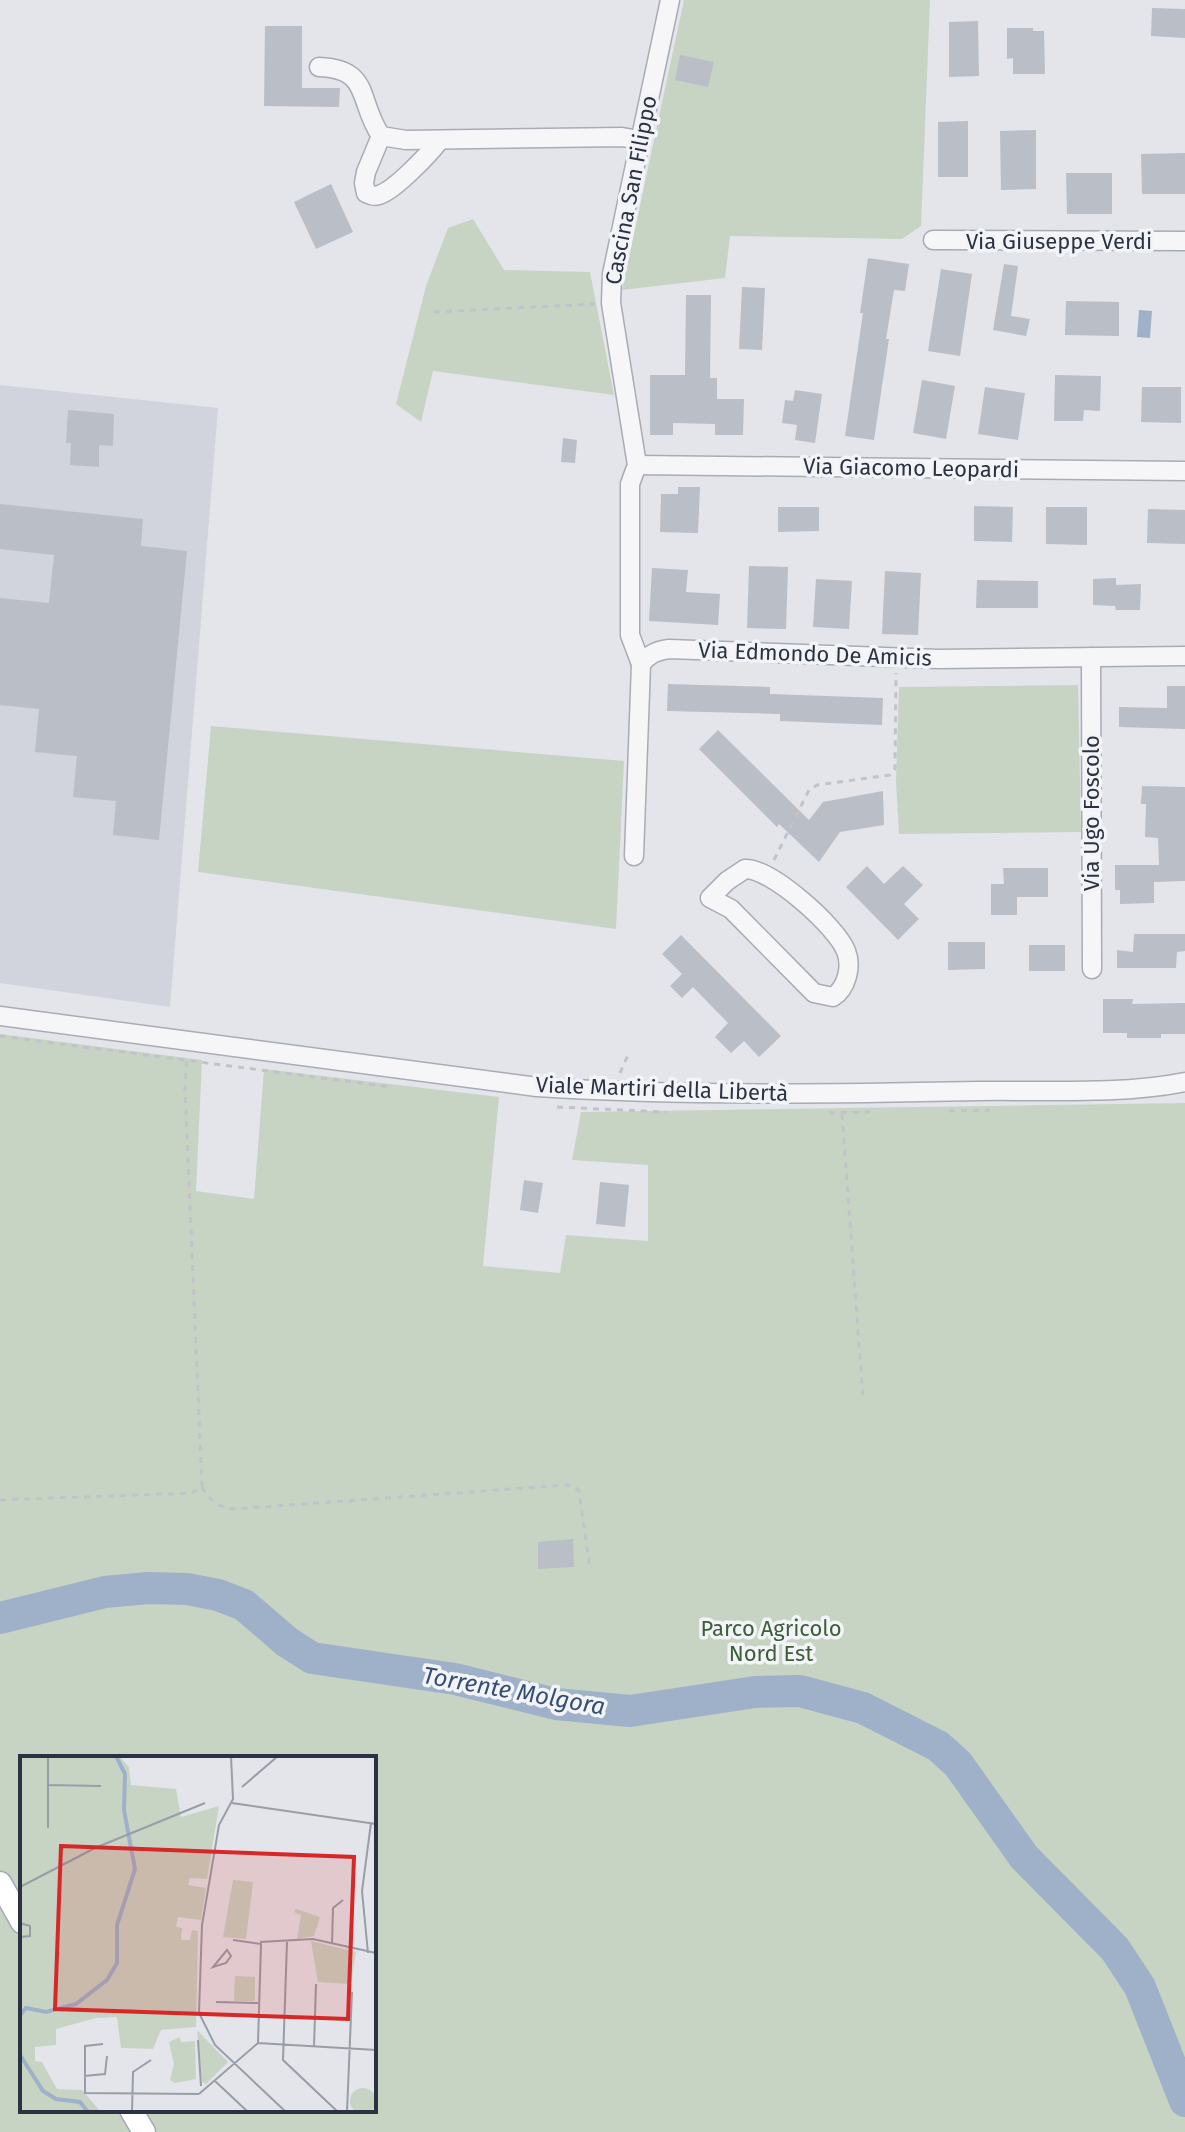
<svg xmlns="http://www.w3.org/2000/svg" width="1185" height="2132" viewBox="0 0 1185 2132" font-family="'Fira Sans',sans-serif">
<rect width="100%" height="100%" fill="#e3e5eb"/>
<path fill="#d1d4dc" d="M0,385L218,408L170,1007L0,983Z"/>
<g fill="#c7d4c4" fill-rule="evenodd">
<path d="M684,0H930L921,226L902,239L730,236L725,278L622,290Z"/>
<path d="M473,219L504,270L590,272L614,395L433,371L421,422L396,404L426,286L448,228Z"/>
<path d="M1078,685L1081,832L899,834L896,781L899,687Z"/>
<path d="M211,726L624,761L616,929L198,872Z"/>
<path d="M0,1034L202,1060L196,1191L254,1199L264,1069L499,1097L483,1266L560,1273L566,1235L648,1241V1165L572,1160L581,1112L1185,1103V2132H0ZM22,1758H374V2110H22Z"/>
</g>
<path fill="#9fb1c9" d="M1139,310L1152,311L1150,338L1137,337Z"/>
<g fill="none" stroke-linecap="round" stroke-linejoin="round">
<path stroke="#9fb1c9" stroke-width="32" d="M0,1618L105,1592L148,1588L187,1589L218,1595L244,1605L287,1642L312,1658L455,1679L556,1704L630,1711L755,1692L800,1691L863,1708L938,1746L958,1764L1024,1857L1115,1949L1140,1987L1185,2101"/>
</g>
<g fill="#babec7">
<path d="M1152,8L1185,9V38L1151,36Z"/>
<path d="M978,21L979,76L949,77V22Z"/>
<path d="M265,26H302V88H340L339,107L264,106Z"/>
<path d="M1007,28H1033V31H1044L1045,74H1013V58L1007,59Z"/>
<path d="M680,55L714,62L708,87L675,80Z"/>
<path d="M968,121V177H938V122Z"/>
<path d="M1036,130V189L1001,190L1000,131Z"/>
<path d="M1185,153V194H1142L1141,154Z"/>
<path d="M1066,173H1112V214H1067Z"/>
<path d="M331,184L353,232L316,249L294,202Z"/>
<path d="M868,258L909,264L905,291L894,290L886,339H889L874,440L845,436L863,313H860Z"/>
<path d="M1004,264L1018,266L1011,316L1030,319L1026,336L993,330Z"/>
<path d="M941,269L972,274L960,356L928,351Z"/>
<path d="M742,287L765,288L762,350L739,349Z"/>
<path d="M686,295H711L710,378H717V399H744L743,435H715V424L673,423V435H650V375H685Z"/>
<path d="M1066,301L1119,302V336L1065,335Z"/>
<path d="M1055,375L1101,376L1100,411L1084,410L1083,421H1054Z"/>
<path d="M922,380L955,386L946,439L913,433Z"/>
<path d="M985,387L1025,393L1018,440L978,434Z"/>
<path d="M1142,387H1181V423L1141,422Z"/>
<path d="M795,390L822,394L815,443L795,440L797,425L782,423L785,400L793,401Z"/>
<path d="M68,410L114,414L113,446L99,445V467L70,465L71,443H66Z"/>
<path d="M563,438L577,440L575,463L561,462Z"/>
<path d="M678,487H700L698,533L660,532L661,494H678Z"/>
<path d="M0,504L143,519L141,546L187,551L159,840L113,835L116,801L73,797L77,756L35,752L39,709L0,705V598L49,603L54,555L0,549Z"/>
<path d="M974,506L1013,507L1012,542L974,541Z"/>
<path d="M778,507H819V531L778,532Z"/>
<path d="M1046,507H1087V545L1046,544Z"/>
<path d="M1148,509L1185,510V544L1147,543Z"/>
<path d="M749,566L788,567L786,629L747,628Z"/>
<path d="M652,568L688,570L686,592L720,594L718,625L649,621Z"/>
<path d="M885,571L921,573L918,635L882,634Z"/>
<path d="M1116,578V585L1141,584L1140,610H1116L1115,606L1093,605V579Z"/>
<path d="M816,579L852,581L849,629L813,627Z"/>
<path d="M977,580L1038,581V608H976Z"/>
<path d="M668,684L770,687V694L883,698L882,725L780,721V714L667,711Z"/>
<path d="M1167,686H1185V729L1119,727V707L1167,708Z"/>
<path d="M718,730L809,820L823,802L883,791L884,825L840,832L819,862L779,824L777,827L699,749Z"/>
<path d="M1142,786L1185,787V881L1154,882V903L1120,904V890H1115V865H1159L1158,838L1145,837L1146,804H1141Z"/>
<path d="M867,866L884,884L903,866L923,885L904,904L919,919L898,940L846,887Z"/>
<path d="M1003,868H1048V897H1017V915H991V884H1004Z"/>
<path d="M1134,934H1185V951L1177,952L1176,968H1117V950L1133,952Z"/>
<path d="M681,935L781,1036L759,1057L744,1041L731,1053L715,1037L728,1023L693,987L682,998L670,986L682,974L662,954Z"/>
<path d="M948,942H985V969L948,970Z"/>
<rect x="1029" y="945" width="36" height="26"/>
<path d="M1103,999H1133L1132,1004L1185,1003V1034H1161V1038H1127V1033H1103Z"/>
<path d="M524,1180L543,1183L538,1213L520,1210Z"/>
<path d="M600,1182L629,1185L625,1227L596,1224Z"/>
<path d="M573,1539L574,1567L538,1569V1542Z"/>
</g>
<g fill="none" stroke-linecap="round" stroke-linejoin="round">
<defs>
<g id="minor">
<path d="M319,67C372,69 357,101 381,136L406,140L622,137L639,140"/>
<path d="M381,136L366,172L364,183L366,193C371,195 373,197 379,195C395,190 429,154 439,141"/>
<path d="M933,240L1185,241"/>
<path d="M637,465L1185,471"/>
<path d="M1091,657L1092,969"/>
<path d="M641,664L630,635V484L637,465L611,303L612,274L670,0"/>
<path d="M634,856L641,664C649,654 656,651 669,649L939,659L1185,656"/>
<path d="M745,869C771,868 837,927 846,951C852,966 847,988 833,997L814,993L731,909L710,898L727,881Z"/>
<path d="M0,1016L537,1087C684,1096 832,1094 979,1091C1045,1090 1120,1095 1185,1082"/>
</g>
<g id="major">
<path d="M0,1883L22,1922"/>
<path d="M131,2110L144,2132"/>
</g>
</defs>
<use href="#minor" stroke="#a8acb5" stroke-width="21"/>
<use href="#major" stroke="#a2a9b6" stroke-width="25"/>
<g stroke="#c1c3c9" stroke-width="3" stroke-dasharray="6 6" stroke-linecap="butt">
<path d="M434,312L595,304"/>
<path d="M774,860L809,790L817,785L890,775L895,769L896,673"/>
<path d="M0,1036L391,1087"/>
<path d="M620,1073L628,1055"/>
<path d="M557,1107L666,1112"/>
<path d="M949,1111L990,1110"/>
<path d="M829,1113L870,1112"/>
<path d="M842,1114L863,1399"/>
<path d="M202,1487C209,1500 218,1507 233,1509L567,1485L575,1487L579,1491L590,1569"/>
<path d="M0,1500L192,1493L202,1487L185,1089L187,1059"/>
</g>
<use href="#minor" stroke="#f6f6f9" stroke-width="18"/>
<use href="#major" stroke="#fff" stroke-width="22"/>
</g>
<g text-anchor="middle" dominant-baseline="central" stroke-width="7" stroke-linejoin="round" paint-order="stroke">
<g font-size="22" fill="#2b3242" stroke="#f3f4f8">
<text transform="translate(631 190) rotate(-79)">Cascina San Filippo</text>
<text x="1059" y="241">Via Giuseppe Verdi</text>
<text transform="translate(911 468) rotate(1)">Via Giacomo Leopardi</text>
<text transform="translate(815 654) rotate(2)">Via Edmondo De Amicis</text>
<text transform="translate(1091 813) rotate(-90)">Via Ugo Foscolo</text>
<text transform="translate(662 1089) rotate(2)">Viale Martiri della Libertà</text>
</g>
<g font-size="22" fill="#3d5e39" stroke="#f3f4f8">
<text x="771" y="1628">Parco Agricolo<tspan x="771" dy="25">Nord Est</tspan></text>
</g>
<g font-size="24" font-style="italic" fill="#364e75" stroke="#f3f4f8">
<text transform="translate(514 1691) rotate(10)">Torrente Molgora</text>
</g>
</g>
<g transform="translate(20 1756)">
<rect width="356" height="356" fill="#e3e5eb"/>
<path d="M0,0H99L109,11L111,29L156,33L161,61L199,50L187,123L170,122L168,129L186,132L181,164L158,161L156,171L162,172L161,184H170L172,174L178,175L176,271L141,274L133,293L101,292L97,261L76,262L36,273V289L15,291V305L22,306L37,333L62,334L81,356H0ZM213,124L233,126L226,183L203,181ZM276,153L300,161L294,180L277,183L281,159L274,156ZM291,185L336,196L331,228L298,226ZM215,220L235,221V245H214ZM177,274L208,306L186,328L182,326ZM160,281L161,286L175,285L176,323L155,327L150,324L154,308L149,286ZM330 345a13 13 0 1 1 26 0a13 13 0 1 1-26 0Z" fill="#c7d4c4"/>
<path fill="none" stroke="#9fb1c9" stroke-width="4" d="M0,259L6,252L26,256L56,248L87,224L97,207V169L115,113L104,54L105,18L96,0M0,299L23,335L36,343L60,346L68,356"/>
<path fill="none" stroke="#999da7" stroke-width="2" d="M28,0V72M211,0L213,43L199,69L182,169L179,257L195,289L266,356M28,29L81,30M222,31L258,0M212,47L356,68M0,131L75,92L185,47M0,167L10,170V180L0,181M213,184L241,188L238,287M240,186L293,183L356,197M267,186L263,304L318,356M312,188L313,152L323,144M207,194L211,200L206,207L193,211ZM348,197L342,135L351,67M196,246L238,247M178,284L181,330M83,288L65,290V337L179,338M294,291L296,228M64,320L85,318L87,300M195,325L228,356M179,338L238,287L356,294M112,356L113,316L131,304M327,356L332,236"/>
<path fill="#d62828" fill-opacity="0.15" stroke="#d62828" stroke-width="4" d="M41,90L334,101L328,263L35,253Z"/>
<rect width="356" height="356" fill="none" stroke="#2b3242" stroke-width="4"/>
</g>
</svg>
